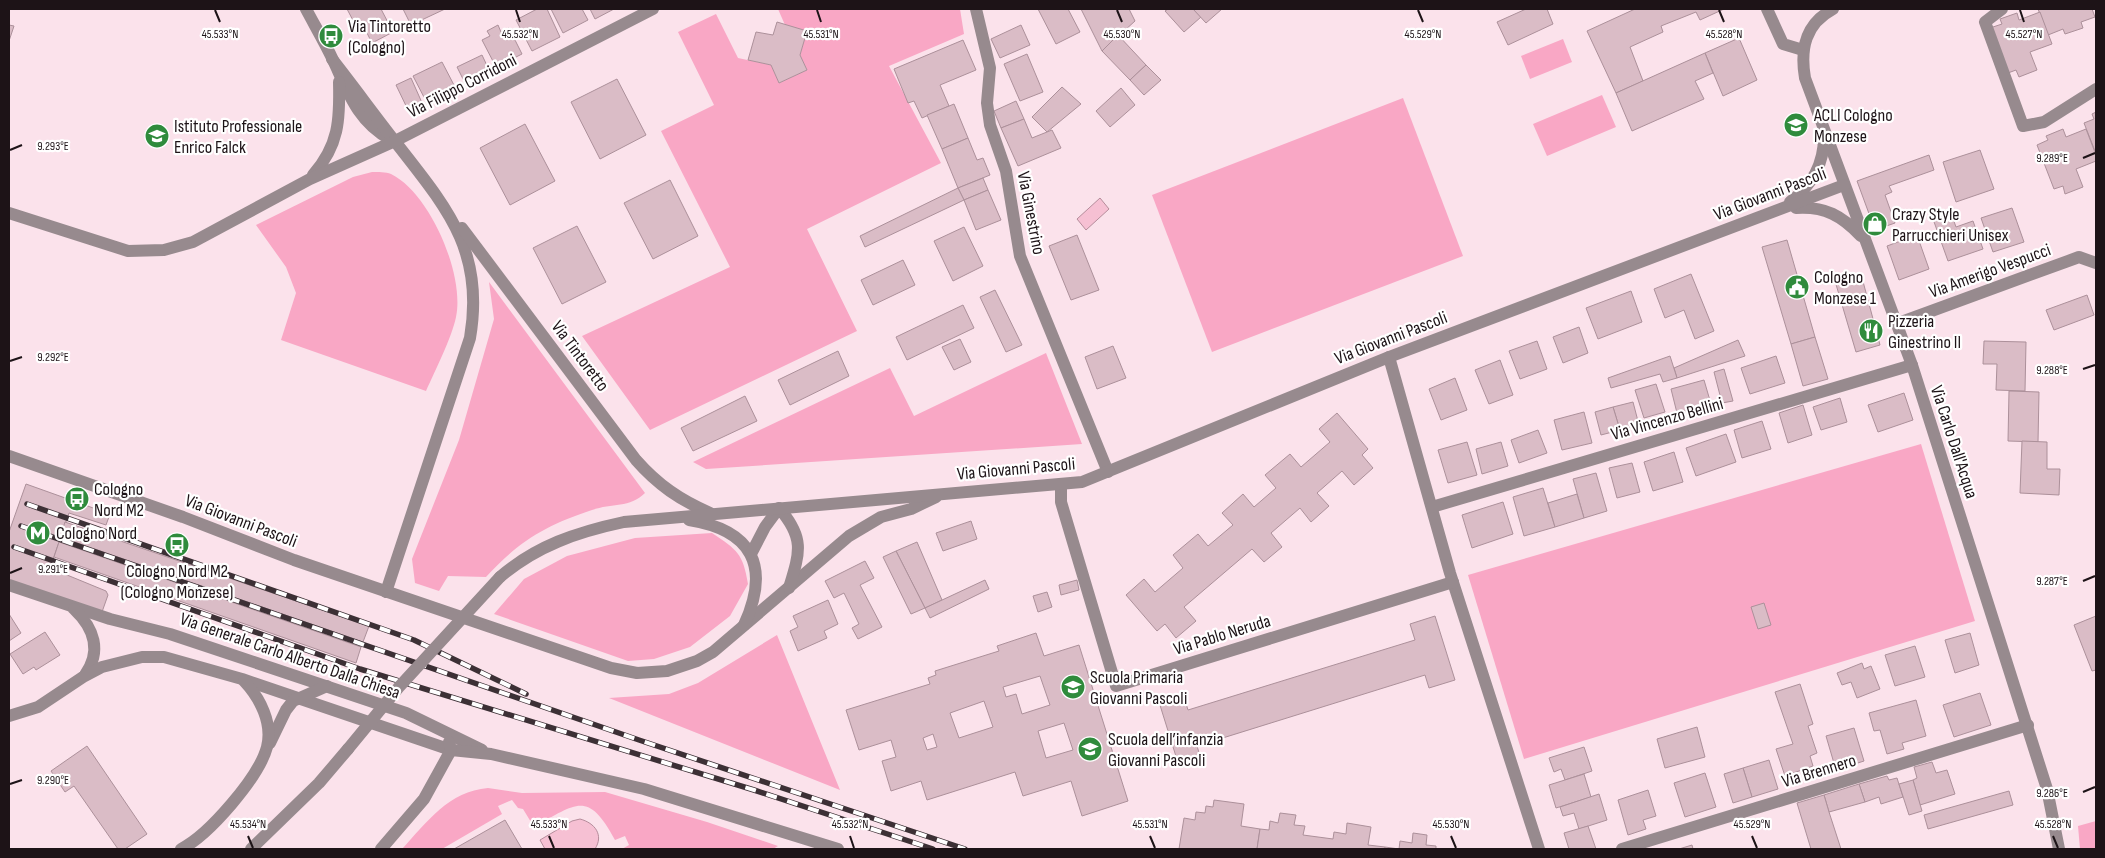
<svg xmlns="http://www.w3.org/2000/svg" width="2105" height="858" viewBox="0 0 2105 858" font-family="'Sofia Sans Condensed',sans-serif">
<rect width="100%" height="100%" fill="#fbe2eb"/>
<g fill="#f9a7c5">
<path d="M778,9H960L964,34L889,66L941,163L807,229L857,331L650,430L582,336L730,267L661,131L714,105L678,32L716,14L738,58L771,65L779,83L807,70L800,55L807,31L785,25Z"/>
<path d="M1563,39L1572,62L1530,79L1521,56Z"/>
<path d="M1602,95L1616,127L1547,156L1533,124Z"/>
<path d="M1403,98L1463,256L1212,352L1152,195Z"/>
<path d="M372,172C378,172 386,172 391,174C430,193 465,275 456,317C452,337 435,371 426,391L281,340L296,293L286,267L256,225L353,177Z"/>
<path d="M489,282L645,493C630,508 612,503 592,510C546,525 519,541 486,577L448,576L439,591L415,583L412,559L459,440L494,319Z"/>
<path d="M1046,353L1082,444L706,469L693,462L890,368L914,416Z"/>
<path d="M1921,444L1975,621L1524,759L1468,575Z"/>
<path d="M712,533C737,550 743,553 748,584L730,616L690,647L654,659L628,661L494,614L524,579L567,556L635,538Z"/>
<path d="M777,635L840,790L609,698L669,694L698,683Z"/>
<path d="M488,788L522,793L605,792L707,822L778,846L773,849H622L629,845L625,836L615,840C588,790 577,803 534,827L523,809L518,808L512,800L498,806L502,814L442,849H402C427,822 449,791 488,788Z"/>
<path d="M2096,821V849H2080L2078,826Z"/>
</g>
<g fill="#f6c0d3" stroke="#b58c9b">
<path d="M1100,198L1109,209L1086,230L1077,219Z"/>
<path d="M580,819C595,823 604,835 595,849H545L540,840L572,821Z"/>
</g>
<g fill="#dabcc6" stroke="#ac909a" fill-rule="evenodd">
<path d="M347,9H381L393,32L372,43L362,23L356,26Z"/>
<path d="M403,9H445L411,25Z"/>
<path d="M537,9H547L560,37L532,51L516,20Z"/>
<path d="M551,9H582L588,20L563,33Z"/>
<path d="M590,9H614L595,19Z"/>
<path d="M1038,9H1068L1080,32L1056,44Z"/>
<path d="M1081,9H1129L1135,21L1102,51Z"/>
<path d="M1168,9H1193L1201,17L1184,32L1165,11Z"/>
<path d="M1193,9H1222L1206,23Z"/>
<path d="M1526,9H1547L1553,24L1508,45L1497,22Z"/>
<path d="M1635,9H1724L1700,20L1696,12L1661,26L1663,32L1630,47L1643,81L1616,93L1587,31Z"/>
<path d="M2038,9H2092L2095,17L2081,22L2083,28L2065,34L2063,29L2048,35Z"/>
<path d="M2040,12L2052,44L2030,52L2037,70L2019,77L2016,70L2008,73L1990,28L2002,24L2000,19L2017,13L2019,20Z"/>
<path d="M777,22L807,31L800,55L807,70L779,83L771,65L748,60L756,32L773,35Z"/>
<path d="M9,25L14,26L9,41Z"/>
<path d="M498,25L501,32L509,28L522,54L496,67L482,40L490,36L487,31Z"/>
<path d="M1021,25L1030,45L1000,58L991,39Z"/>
<path d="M1118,35L1146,65L1130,80L1102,51Z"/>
<path d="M1739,38L1757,80L1723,96L1705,53Z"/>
<path d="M963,40L976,70L940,85L949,106L922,118L914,101L908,103L894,69Z"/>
<path d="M1705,53L1713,73L1695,81L1704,99L1632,131L1616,93Z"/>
<path d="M1027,54L1043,92L1020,101L1004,64Z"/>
<path d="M482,55L490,72L465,83L457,67Z"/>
<path d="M442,62L455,87L426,101L413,76Z"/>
<path d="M1146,65L1161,80L1144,95L1130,80Z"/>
<path d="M411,78L423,105L409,112L396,85Z"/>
<path d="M617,79L646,135L600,159L571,102Z"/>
<path d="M1062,87L1081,104L1047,132L1032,117Z"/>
<path d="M1121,88L1135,105L1110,127L1096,111Z"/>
<path d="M1016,101L1024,119L1001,128L994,111Z"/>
<path d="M954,104L968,138L942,149L927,115Z"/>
<path d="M2096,112V150L2095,151L2084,123L2094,119L2092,114Z"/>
<path d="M1024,119L1032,138L1052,130L1061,148L1018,166L1001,128Z"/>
<path d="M525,124L555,181L510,205L480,148Z"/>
<path d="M2063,129L2066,137L2086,129L2096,155V161L2076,169L2083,187L2065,194L2063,186L2054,189L2037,145L2048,140L2046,136Z"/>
<path d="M968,138L977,160L983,158L990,175L958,188L942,149Z"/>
<path d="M1980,150L1994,189L1956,202L1943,162Z"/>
<path d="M1929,155L1934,170L1889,186L1892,192L1885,195L1895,223L1875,230L1857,181Z"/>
<path d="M983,178L988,190L964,200L958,188Z"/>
<path d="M670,180L698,236L653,259L624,203Z"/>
<path d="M958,188L964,200L865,247L860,236Z"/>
<path d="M988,190L1001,220L976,230L964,200Z"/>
<path d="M2012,208L2024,242L1993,252L1981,218Z"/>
<path d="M1951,213L1956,227L1973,221L1983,249L1948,261L1933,219Z"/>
<path d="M577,226L606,282L562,304L533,248Z"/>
<path d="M964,227L983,266L953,281L934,241Z"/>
<path d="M1077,235L1099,290L1071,300L1049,246Z"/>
<path d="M1917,235L1929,269L1899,280L1887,246Z"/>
<path d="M1787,240L1815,337L1791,344L1762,247Z"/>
<path d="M903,260L915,285L873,305L861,280Z"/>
<path d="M1691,274L1714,331L1695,339L1684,310L1665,318L1654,289Z"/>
<path d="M1861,274L1880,345L1856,352L1835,281Z"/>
<path d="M995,290L1022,345L1006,352L980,297Z"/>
<path d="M1631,291L1642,322L1598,339L1586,308Z"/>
<path d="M2087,295L2094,315L2054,330L2046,310Z"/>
<path d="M963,305L974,328L907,360L896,337Z"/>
<path d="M1579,327L1588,353L1563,363L1553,337Z"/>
<path d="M1815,337L1828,379L1803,386L1791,344Z"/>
<path d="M960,339L971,362L954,370L942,347Z"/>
<path d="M1738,340L1745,356L1677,378L1674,368Z"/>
<path d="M1537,341L1547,369L1520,379L1509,351Z"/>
<path d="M1984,341L2026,342L2025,391L1996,390L1997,364H1983Z"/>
<path d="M1113,346L1126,378L1097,389L1085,357Z"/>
<path d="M838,351L849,376L790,405L778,380Z"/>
<path d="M1670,356L1677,378L1663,382L1660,374L1611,388L1608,378Z"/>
<path d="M1776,356L1785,383L1750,394L1741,368Z"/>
<path d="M1500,360L1513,395L1489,404L1475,370Z"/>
<path d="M1724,369L1733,401L1722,403L1714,372Z"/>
<path d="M1455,378L1467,410L1441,420L1429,389Z"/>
<path d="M1704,380L1711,404L1677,413L1671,389Z"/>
<path d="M1656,384L1665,412L1644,418L1635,390Z"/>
<path d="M2009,391L2039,392L2038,442L2008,441Z"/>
<path d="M1904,393L1913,420L1878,432L1868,405Z"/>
<path d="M745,396L757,421L693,451L681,428Z"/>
<path d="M1840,398L1847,422L1821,430L1813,407Z"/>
<path d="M1633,402L1639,425L1620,430L1613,407Z"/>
<path d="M1803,405L1812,435L1788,443L1779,413Z"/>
<path d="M1613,407L1620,430L1601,435L1595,412Z"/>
<path d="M1584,412L1592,443L1562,450L1554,420Z"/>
<path d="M1337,413L1368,449L1362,455L1373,468L1354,485L1342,471L1317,493L1329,506L1311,522L1300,508L1271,533L1282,547L1264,562L1252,549L1184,607L1196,621L1176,638L1165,624L1157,631L1126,595L1144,579L1155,592L1183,568L1173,555L1198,534L1208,546L1233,525L1222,513L1243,494L1254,507L1276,488L1265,475L1290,454L1301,467L1330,442L1319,429Z"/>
<path d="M1762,421L1771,449L1742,458L1734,430Z"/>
<path d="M1538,430L1547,453L1519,463L1511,440Z"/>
<path d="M1726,434L1736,462L1696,476L1686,448Z"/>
<path d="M2022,441L2047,442V469H2060L2059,495L2020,493Z"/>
<path d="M1467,442L1477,475L1448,483L1438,450Z"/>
<path d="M1501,442L1508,466L1482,474L1476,449Z"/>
<path d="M1674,452L1683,482L1653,491L1644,462Z"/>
<path d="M1632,463L1640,492L1617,498L1609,468Z"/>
<path d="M1596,473L1607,511L1584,518L1573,479Z"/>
<path d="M26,484L110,514L106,525L69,513L50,568L106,591L108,595L102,612L9,583V532Z"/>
<path d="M1543,488L1555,527L1524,536L1513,497Z"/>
<path d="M1577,494L1584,518L1555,527L1548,503Z"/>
<path d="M1503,502L1513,534L1472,548L1462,515Z"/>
<path d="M971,521L977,539L943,551L936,533Z"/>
<path d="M65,522L369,626L363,642L60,537Z"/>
<path d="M59,542L361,647L356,663L54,557Z"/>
<path d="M917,542L942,600L925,608L896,551Z"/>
<path d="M896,551L925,608L911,614L883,557Z"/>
<path d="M865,561L874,578L860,585L882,627L858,639L852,628L859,624L844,593L834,598L825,581Z"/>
<path d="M985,580L989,589L930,618L925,608Z"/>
<path d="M1077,580L1079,590L1061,595L1059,585Z"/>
<path d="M1047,592L1052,607L1038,612L1033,596Z"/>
<path d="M828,600L838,624L824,631L827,638L798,651L790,631L798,627L793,616Z"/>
<path d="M1764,603L1771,625L1758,629L1751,607Z"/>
<path d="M9,614L21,633L9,641Z"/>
<path d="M1435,616L1455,680L1429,688L1425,675L1197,746L1201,759L1179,766L1159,702L1183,694L1188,710L1415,640L1410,624Z"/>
<path d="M2096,616V670L2092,671L2074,625Z"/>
<path d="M45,632L60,655L36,670L34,667L23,674L10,654Z"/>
<path d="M1036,633L1044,656L1079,645L1128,801L1082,816L1071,781L1023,796L1015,772L927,800L921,781L891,791L882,761L896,757L891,740L859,750L846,710L930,684L928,678L936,675L935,671L999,651L997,646ZM1040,676L1050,705L1022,714L1016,694L1006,697L1003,687ZM984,701L993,727L959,738L950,713ZM1064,723L1073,750L1046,758L1038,731ZM933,734L937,747L927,750L923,738Z"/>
<path d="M1970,633L1979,665L1955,673L1945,640Z"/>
<path d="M1915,646L1925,677L1895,686L1885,655Z"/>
<path d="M1862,663L1864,669L1871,666L1880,689L1857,698L1851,682L1842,685L1837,673Z"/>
<path d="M1800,684L1813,724L1808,726L1817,753L1810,756L1813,766L1785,776L1776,749L1793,744L1775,692Z"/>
<path d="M1980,693L1991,725L1954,737L1943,705Z"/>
<path d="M1916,700L1926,736L1902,743L1904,749L1887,754L1880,730L1874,731L1869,713Z"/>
<path d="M1697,727L1705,757L1665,768L1657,739Z"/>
<path d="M1854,728L1864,761L1836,770L1826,736Z"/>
<path d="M87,746L147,834L125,849H118L74,786L65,792L51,771Z"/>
<path d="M1584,747L1592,771L1565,780L1561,769L1554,772L1549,758Z"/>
<path d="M1769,760L1778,789L1752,797L1743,768Z"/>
<path d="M1932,762L1936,773L1947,770L1955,794L1920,805L1913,780L1917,778L1914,767Z"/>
<path d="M1743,768L1752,797L1733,803L1724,774Z"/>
<path d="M1705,773L1716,807L1685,817L1674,783Z"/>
<path d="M1584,774L1591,797L1556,808L1549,785Z"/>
<path d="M1887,776L1889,780L1897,778L1903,797L1881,804L1879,797L1865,802L1859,784Z"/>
<path d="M1913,780L1922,811L1909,815L1899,784Z"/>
<path d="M1859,784L1865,802L1829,812L1824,795Z"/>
<path d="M1648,790L1656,816L1643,820L1646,829L1628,835L1618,800Z"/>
<path d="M2009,791L2013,805L1928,829L1924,815Z"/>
<path d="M1599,794L1607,820L1579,829L1574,813L1563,816L1560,807Z"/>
<path d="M1824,795L1829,812L1841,849H1811L1797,803Z"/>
<path d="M1214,800L1244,804L1241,826L1260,829L1257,849H1179L1184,818L1195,820L1196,812L1205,813L1206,806L1213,807Z"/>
<path d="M1280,813L1296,815L1294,825L1305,826L1303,835L1333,839L1334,832L1346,834L1347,823L1371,827L1368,845L1385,847V849H1257L1260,829L1269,830L1270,821L1278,823Z"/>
<path d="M505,820L522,849H454Z"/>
<path d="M1588,826L1596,849H1569L1564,833Z"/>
<path d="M1413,833L1427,835L1426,845L1436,846V849H1385V847L1399,849L1400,841L1412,843Z"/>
<path d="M1692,845L1693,849H1679Z"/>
</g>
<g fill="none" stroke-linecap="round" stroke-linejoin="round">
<g stroke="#978a8e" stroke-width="12">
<path d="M306,9C315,26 325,43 333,60C348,92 358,122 390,139"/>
<path d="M976,9L990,68L987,103L990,125L1006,171L1020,256L1108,472"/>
<path d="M1767,9L1783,44L1803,50"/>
<path d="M1833,9C1805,24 1800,49 1805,78L1912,365L2047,789L2059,849"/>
<path d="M2002,9L1985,22L2023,126L2044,122L2096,89"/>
<path d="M332,59C354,87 375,116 397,144C447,208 485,251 470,338L386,592"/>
<path d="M313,175C339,145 340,120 339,82"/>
<path d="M1790,202C1812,185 1824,165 1824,136"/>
<path d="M1796,208C1825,206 1842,216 1861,236"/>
<path d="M9,213L128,251L164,250L193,242L310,179L395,141L653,9"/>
<path d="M462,228L636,460C658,485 680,500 710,513"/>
<path d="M1896,324L2079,257L2096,263"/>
<path d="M1389,357L1450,573L1539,849"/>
<path d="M9,456L183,517L294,560L611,668L637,673L667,671L697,661L713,652L849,536L881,517L911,509L936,497"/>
<path d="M1061,484V502L1116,686L1453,582"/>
<path d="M1432,507L1912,365"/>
<path d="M689,520C752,530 771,566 744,625"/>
<path d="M751,554L765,527L779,508C805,538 800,552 789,588"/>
<path d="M500,577C536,546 577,532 624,522L1082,482L1389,357L1844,185"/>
<path d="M9,585L110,619L170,634L406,713L482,750"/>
<path d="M74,609C94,628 102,651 85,675"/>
<path d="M9,716L38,707L83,677L102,667L142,657H164L242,679L451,750L491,754L644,789L838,849"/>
<path d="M270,743L286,710L293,701L327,686"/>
<path d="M181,849C209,835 259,777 267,747C273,723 260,698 244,681"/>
<path d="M251,849L319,783L348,749"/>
<path d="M381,849L424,799L451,750L449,742"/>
<path d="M1622,849L2028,725"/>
</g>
<defs>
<g id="rail">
<path d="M27,504L414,640L526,694"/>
<path d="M21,526L639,740L965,849"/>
<path d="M14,547L360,669L754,790L933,849"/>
</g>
</defs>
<use href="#rail" stroke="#3c3035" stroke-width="5.5"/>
<use href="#rail" stroke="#fff" stroke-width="4" stroke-dasharray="11" stroke-linecap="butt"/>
<path stroke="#978a8e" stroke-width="12" d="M348,749L399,687L500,577"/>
</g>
<path fill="none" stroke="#1d1317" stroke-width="2" d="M215,10L220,22M516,10L520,22M817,10L821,22M1117,10L1122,22M1418,10L1423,22M1719,10L1724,22M2020,10L2024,22M10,150L22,145M2083,158L2095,153M10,361L22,357M2083,369L2095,365M10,573L22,568M2083,581L2095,576M10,784L22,780M2083,792L2095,787M248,836L253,848M549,836L554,848M850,836L854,848M1150,836L1155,848M1451,836L1456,848M1752,836L1757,848M2053,836L2058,848"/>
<defs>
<symbol id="bus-disc" viewBox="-11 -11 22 22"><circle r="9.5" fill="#2f8b3c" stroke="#fff"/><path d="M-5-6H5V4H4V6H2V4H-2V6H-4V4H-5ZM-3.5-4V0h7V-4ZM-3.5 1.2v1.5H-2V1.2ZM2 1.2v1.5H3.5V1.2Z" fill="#fff"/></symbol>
<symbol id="school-disc" viewBox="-11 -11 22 22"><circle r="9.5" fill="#2f8b3c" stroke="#fff"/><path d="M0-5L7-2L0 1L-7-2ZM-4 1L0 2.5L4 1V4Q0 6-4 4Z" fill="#fff"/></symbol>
<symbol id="shop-disc" viewBox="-11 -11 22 22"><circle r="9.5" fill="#2f8b3c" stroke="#fff"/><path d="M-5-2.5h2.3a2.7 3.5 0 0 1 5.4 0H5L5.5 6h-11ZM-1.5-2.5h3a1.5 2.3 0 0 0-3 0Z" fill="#fff"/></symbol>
<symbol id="civic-disc" viewBox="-11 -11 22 22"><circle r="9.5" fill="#2f8b3c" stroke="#fff"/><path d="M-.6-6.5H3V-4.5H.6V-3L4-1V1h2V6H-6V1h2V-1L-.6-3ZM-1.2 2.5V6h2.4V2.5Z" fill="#fff"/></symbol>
<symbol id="restaurant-disc" viewBox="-11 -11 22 22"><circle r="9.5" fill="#2f8b3c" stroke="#fff"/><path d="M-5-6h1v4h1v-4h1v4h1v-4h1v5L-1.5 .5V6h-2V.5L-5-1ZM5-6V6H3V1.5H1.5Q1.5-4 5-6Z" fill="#fff"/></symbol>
<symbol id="metro-disc" viewBox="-11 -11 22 22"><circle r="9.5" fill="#2f8b3c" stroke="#fff"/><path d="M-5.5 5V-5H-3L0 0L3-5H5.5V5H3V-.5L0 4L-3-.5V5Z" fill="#fff"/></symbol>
</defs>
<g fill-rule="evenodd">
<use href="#bus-disc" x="317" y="22" width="28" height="28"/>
<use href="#school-disc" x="1782" y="111" width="28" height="28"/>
<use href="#school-disc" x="143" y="122" width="28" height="28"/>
<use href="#shop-disc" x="1861" y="210" width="28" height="28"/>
<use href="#civic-disc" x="1783" y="273" width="28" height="28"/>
<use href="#restaurant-disc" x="1857" y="317" width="28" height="28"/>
<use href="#bus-disc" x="63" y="485" width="28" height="28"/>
<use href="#metro-disc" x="24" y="519" width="28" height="28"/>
<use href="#bus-disc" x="163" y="531" width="28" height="28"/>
<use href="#school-disc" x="1059" y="673" width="28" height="28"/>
<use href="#school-disc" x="1076" y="735" width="28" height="28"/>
</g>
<g text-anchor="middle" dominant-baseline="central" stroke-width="4.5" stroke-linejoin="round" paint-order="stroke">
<g font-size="18" fill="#1d1317" stroke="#fff" text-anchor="start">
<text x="348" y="26">Via Tintoretto<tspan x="348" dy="21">(Cologno)</tspan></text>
<text x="1814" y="115">ACLI Cologno<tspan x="1814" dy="21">Monzese</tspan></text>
<text x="174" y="126">Istituto Professionale<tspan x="174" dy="21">Enrico Falck</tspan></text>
<text x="1892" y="214">Crazy Style<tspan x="1892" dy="21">Parrucchieri Unisex</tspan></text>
<text x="1814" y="277">Cologno<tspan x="1814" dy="21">Monzese 1</tspan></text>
<text x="1888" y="321">Pizzeria<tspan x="1888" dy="21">Ginestrino II</tspan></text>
<text x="94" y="489">Cologno<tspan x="94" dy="21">Nord M2</tspan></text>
<text x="56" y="533">Cologno Nord</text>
<text x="177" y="571" text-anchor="middle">Cologno Nord M2<tspan x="177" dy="21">(Cologno Monzese)</tspan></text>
<text x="1090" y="677">Scuola Primaria<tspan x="1090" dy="21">Giovanni Pascoli</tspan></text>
<text x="1108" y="739">Scuola dell’infanzia<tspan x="1108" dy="21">Giovanni Pascoli</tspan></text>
</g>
<g font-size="18" fill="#1d1317" stroke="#fff">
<text transform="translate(462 86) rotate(-27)">Via Filippo Corridoni</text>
<text transform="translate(1770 194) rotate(-21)">Via Giovanni Pascoli</text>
<text transform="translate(1031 213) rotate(79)">Via Ginestrino</text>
<text transform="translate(1990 271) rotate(-20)">Via Amerigo Vespucci</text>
<text transform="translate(1391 338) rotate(-21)">Via Giovanni Pascoli</text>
<text transform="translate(580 356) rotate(53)">Via Tintoretto</text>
<text transform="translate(1667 419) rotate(-16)">Via Vincenzo Bellini</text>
<text transform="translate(1954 442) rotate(72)">Via Carlo Dall'Acqua</text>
<text transform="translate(1016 469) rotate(-5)">Via Giovanni Pascoli</text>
<text transform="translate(241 521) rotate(21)">Via Giovanni Pascoli</text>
<text transform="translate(1222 635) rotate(-17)">Via Pablo Neruda</text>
<text transform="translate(290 656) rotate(19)">Via Generale Carlo Alberto Dalla Chiesa</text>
<text transform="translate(1819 771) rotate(-17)">Via Brennero</text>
</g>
</g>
<g font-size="12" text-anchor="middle" fill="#1d1317" stroke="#fff" stroke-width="4.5" stroke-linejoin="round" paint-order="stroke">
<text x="220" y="38">45.533°N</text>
<text x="520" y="38">45.532°N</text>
<text x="821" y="38">45.531°N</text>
<text x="1423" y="38">45.529°N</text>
<text x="2024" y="38">45.527°N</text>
<text x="1122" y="38">45.530°N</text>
<text x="1724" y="38">45.528°N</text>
<text x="53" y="150">9.293°E</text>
<text x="2052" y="162">9.289°E</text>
<text x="53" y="361">9.292°E</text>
<text x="2052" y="374">9.288°E</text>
<text x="53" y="573">9.291°E</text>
<text x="2052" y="585">9.287°E</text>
<text x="53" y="784">9.290°E</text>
<text x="2052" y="797">9.286°E</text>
<text x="248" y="828">45.534°N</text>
<text x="549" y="828">45.533°N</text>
<text x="850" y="828">45.532°N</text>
<text x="1150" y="828">45.531°N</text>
<text x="1451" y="828">45.530°N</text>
<text x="1752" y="828">45.529°N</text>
<text x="2053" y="828">45.528°N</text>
</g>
<rect width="2105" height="858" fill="none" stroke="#1d1317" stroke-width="20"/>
</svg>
